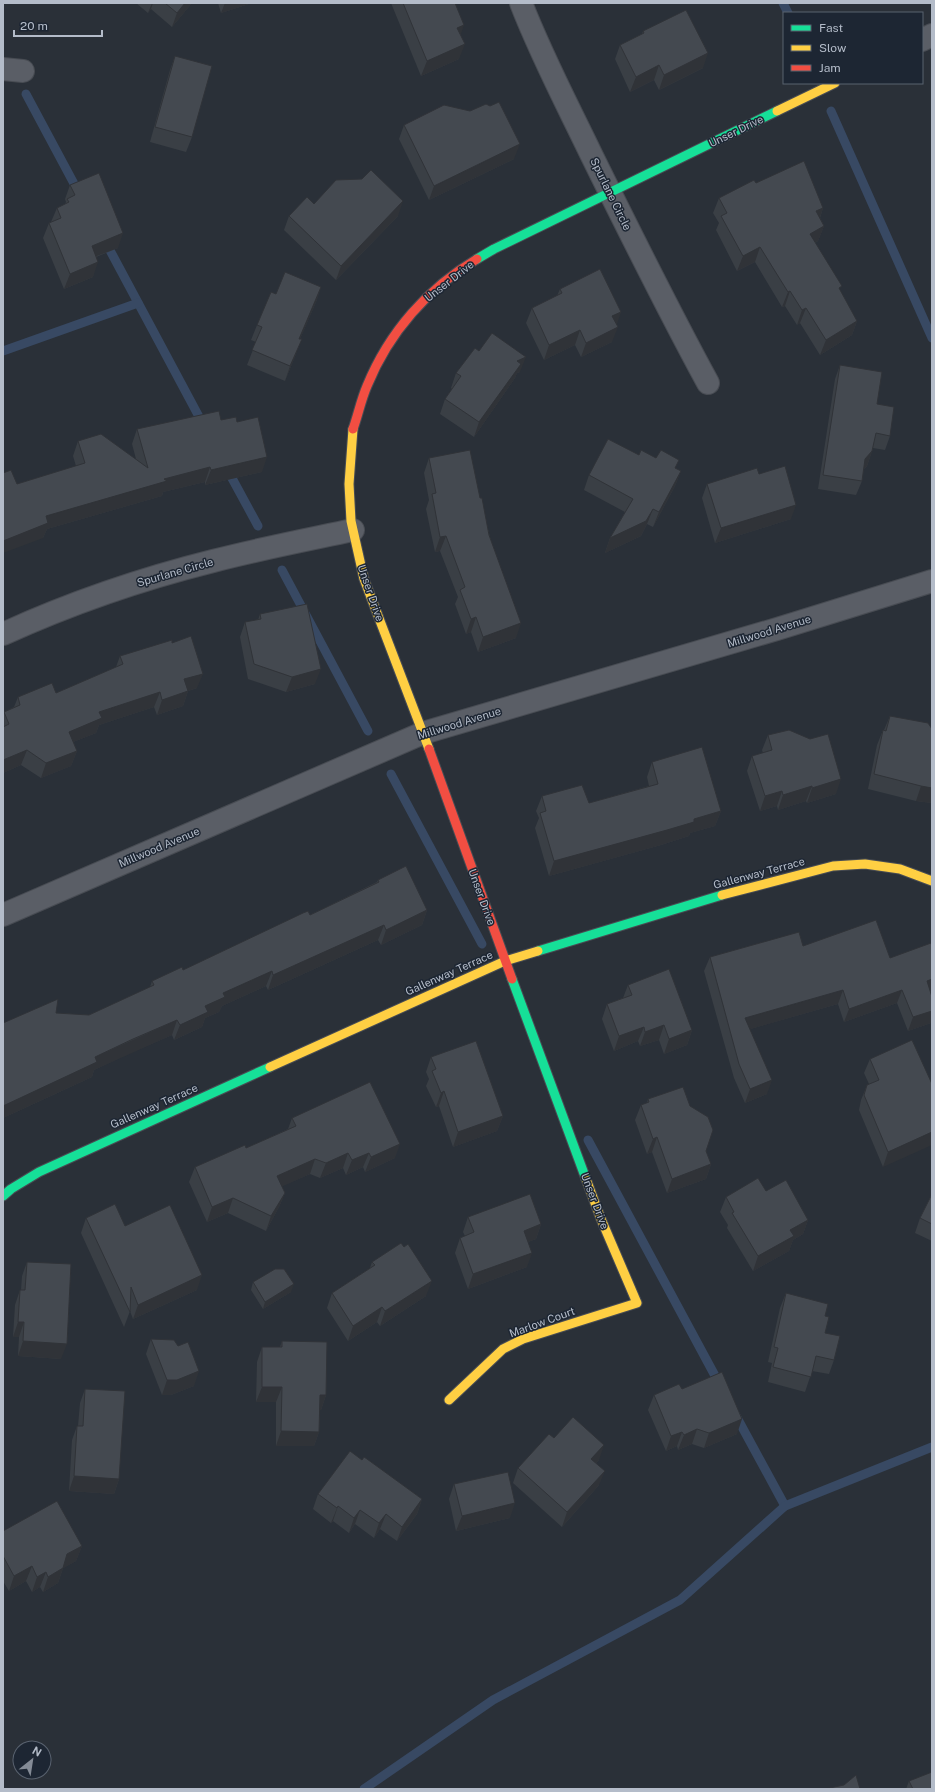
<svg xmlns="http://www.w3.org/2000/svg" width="935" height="1792" viewBox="0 0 935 1792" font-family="'Public Sans',sans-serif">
<rect width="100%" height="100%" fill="#2a3038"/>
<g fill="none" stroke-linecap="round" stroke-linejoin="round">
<g stroke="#384963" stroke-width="9">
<path d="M783,3L788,13"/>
<path d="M26,94L79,193"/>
<path d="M831,111L932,338"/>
<path d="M105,241L204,426"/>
<path d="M3,351L138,303"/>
<path d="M227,469L258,526"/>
<path d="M282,570L368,731"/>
<path d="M391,774L482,944"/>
<path d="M588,1140L720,1385"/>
<path d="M735,1414L785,1506"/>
<path d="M364,1789L493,1700L680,1600L785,1506L932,1447"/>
</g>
<defs>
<g id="street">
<path d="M521,3C541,55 567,104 591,154C629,231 667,308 708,383"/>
<path d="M922,40L932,35"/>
<path d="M3,69L23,71"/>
<path d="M3,634C71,603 141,579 213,561C259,549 306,540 353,530"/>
<path d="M3,915L423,733L777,629L932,581"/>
</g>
<g id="fast">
<path d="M477,259L494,249L777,111"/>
<path d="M538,951L722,895"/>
<path d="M512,979L586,1179"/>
<path d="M3,1196L11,1189L39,1172L270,1067"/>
</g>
<g id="slow">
<path d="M777,111L835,83"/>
<path d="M353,429L349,484L351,521L364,579L429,749"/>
<path d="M722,895L833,866L865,864L900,869L932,881"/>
<path d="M270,1067L505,961L538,951"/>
<path d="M449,1400L503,1349L523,1339L637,1303L601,1219L586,1179"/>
</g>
<g id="jam">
<path d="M353,429C358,415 361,400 367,386C389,332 428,288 477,259"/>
<path d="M429,749L512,979"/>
</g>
</defs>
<use href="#street" stroke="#484c53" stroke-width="24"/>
<use href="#fast" stroke="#484c53" stroke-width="11"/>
<use href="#slow" stroke="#484c53" stroke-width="11"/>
<use href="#jam" stroke="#484c53" stroke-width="11"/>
<use href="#street" stroke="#5a5e66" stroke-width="22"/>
<use href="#fast" stroke="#16e098" stroke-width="9"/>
<use href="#slow" stroke="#ffcf43" stroke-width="9"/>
<use href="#jam" stroke="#f24e42" stroke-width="9"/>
</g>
<g fill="#3a3f45">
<path d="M136,3H192L172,27L151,9L148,13Z"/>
<path d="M218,3H252L221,13Z"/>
<path d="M391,3H448L461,34L459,59L421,76Z"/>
<path d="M643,31L703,68L659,90L654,80L630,92L615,59L620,45L642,34Z"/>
<path d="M175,56L192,137L186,152L150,142L170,70Z"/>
<path d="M404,125L514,159L429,200L399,139Z"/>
<path d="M756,183L823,208L820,218L824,226L818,241L815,243L840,291L857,321L852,335L820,355L800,323L797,325L785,306L782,307L755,262L737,271L716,230L719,223L713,213L719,198Z"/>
<path d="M70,185L118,248L96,257L93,277L64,289L43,238L49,223L51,222L57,208L65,204L66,202L65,199Z"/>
<path d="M314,204L398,216L336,280L284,230L289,216Z"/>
<path d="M321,287L316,302L300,339L296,354L285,381L247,365L256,342L251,340L257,325L276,294Z"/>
<path d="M560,289L612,342L581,357L575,345L544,360L526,323L532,308L557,296Z"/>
<path d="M479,351L520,372L517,373L515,378L474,437L440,414L445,399L452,389L451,388L456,373Z"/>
<path d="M840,365L877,404L890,436L885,450L873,448L867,466L863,470L862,481L856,495L818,489L835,379Z"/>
<path d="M221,420L237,422L262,472L205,485V482L163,492L162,496L47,529L43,538L17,484L76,466L73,456L78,441L136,459L132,444L137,429Z"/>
<path d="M639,455L676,469L681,471L675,486L653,527L647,524L641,536L605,553L610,538L625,512L584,490L589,475Z"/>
<path d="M429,458L480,498L516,638L478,652L471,632L466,634L455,604L458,597L440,551L435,552L426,509L429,500L424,473Z"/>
<path d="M759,474L791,519L715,543L702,498L707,484Z"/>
<path d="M260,614L315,684L286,692L248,679L240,637L245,622L258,620Z"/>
<path d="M172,643L197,688L188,691L183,706L157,715L154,707L99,725L96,733L73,742L77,751L71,766L41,778L21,765L3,773V713L4,712L14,707L18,697L56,693L116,667L120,656Z"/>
<path d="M890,716L932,803L916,801L868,789L877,745L883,730H884Z"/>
<path d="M768,735L836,794L807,803L806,801L778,810L777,806L760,811L747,771L752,756L763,753L762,750Z"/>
<path d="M652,762L721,811L715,826L690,833L689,836L661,845L549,876L535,828L539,818L536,811L542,796L589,803L649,786L647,777Z"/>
<path d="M378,880L427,910L422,925L381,945L378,940L268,990L266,986L222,1006L219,1012L205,1018L202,1027L174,1040L172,1035L128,1054L94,1070L92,1077L3,1118V1023L56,1013L89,1015L150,987L152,981L183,970L310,915L377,882Z"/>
<path d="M803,946L890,958L932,991L930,992L931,1023L908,1031L897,1003L844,1022L838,1004L750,1029L767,1094L745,1103L734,1078L704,971L710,957Z"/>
<path d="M628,985L692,1030L687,1045L664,1054L659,1040L640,1046L638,1041L614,1051L602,1019L607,1004L623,998Z"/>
<path d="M431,1057L503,1116L497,1131L453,1147L439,1106L436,1107L426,1086L429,1079L426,1072Z"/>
<path d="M870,1059L932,1084L883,1167L859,1110L861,1100L867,1085L869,1084L864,1073Z"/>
<path d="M648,1099L706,1151L711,1164L706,1179L667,1193L652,1152L647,1154L635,1120L641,1105L647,1103Z"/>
<path d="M292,1118L395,1158L365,1172L363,1167L346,1175L343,1168L320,1178L310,1174L282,1186L285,1193L279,1207L266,1231L228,1213L207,1222L189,1182L195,1167L246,1148L288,1129Z"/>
<path d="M766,1191L808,1220L803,1234L793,1240L789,1251L753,1271L727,1228L728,1225L720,1212L726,1197Z"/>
<path d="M932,1194V1241L915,1233L920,1218Z"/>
<path d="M468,1217L541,1224L536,1239L528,1242L527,1267L468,1289L455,1253L460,1238L465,1236L463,1232Z"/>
<path d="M86,1218L125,1226L197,1290L133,1319L130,1311L124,1327L81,1233Z"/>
<path d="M27,1262L61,1359L18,1356L19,1337H13L15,1305L20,1290H21L22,1276Z"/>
<path d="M372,1262L426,1296L380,1326L377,1322L348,1341L327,1308L332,1293L370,1268Z"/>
<path d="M253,1282L291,1292L263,1309L251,1290Z"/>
<path d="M786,1293L825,1333L834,1360L829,1374L812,1371L805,1392L768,1382L772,1363L768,1362L780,1308Z"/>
<path d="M151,1339L194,1386L171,1395H162L146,1354Z"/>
<path d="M282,1341L326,1395L321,1410H320L319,1432L314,1446H276V1402H256L257,1362L262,1347H280Z"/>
<path d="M85,1389L119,1479L114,1494L69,1491L72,1440L77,1426H78L80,1403Z"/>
<path d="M682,1389L737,1434L704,1448L692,1444L678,1450L677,1446L666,1451L648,1410L654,1395Z"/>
<path d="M554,1438L599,1460L596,1463L599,1485L562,1527L513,1483L518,1468Z"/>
<path d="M362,1460L422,1499L417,1514L397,1541L380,1529L374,1538L355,1524L349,1533L333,1521L331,1523L313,1509L318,1494Z"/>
<path d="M454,1484L510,1518L456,1531L449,1499Z"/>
<path d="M3,1531L82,1546L76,1561L63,1568L58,1583L43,1592L40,1587L32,1592L26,1581L9,1591L3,1581Z"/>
<path d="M909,1781L932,1789H906Z"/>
</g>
<g fill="#303338">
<path d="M152,3H153L151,9L148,13Z"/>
<path d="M185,3H192L172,27L177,13Z"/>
<path d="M225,3H252L221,13Z"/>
<path d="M464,25L459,39L457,28Z"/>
<path d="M465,44L459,59L421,76L427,61Z"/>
<path d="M708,53L703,68L659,90L664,75Z"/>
<path d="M659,65L654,80L630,92L636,77Z"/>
<path d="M520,144L514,159L429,200L434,186Z"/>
<path d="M403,201L398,216L336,280L341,266Z"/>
<path d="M823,208L818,223L816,211Z"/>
<path d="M824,226L818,241L804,248L810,234Z"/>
<path d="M123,233L118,248L86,260L92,246Z"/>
<path d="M760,247L755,262L737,271L743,256Z"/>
<path d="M98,262L93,277L64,289L70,274Z"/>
<path d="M321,287L316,302L294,353L299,339Z"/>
<path d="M790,291L785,306L782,307L788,292Z"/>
<path d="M806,308L800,323L797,325L802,310Z"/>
<path d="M621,312L616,327L612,316Z"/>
<path d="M857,321L852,335L820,355L826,340Z"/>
<path d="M618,327L612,342L581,357L586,343Z"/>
<path d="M580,330L575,345L544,360L549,345Z"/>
<path d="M302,339L296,354L285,381L290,366Z"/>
<path d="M526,357L520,372L517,373L515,378L474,437L479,422L517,361Z"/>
<path d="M872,451L867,466L860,473L865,459Z"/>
<path d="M267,457L262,472L205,485L211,470Z"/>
<path d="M210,467L205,482L163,492L162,496L47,529L43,538L3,553V541L46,516L164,479Z"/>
<path d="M681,471L675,486L653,527L659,512Z"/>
<path d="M796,505L791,519L715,543L721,528Z"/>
<path d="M653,509L647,524L641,536L605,553L610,538Z"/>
<path d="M446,536L440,551L435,552L440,537Z"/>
<path d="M476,617L471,632L466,634L471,619Z"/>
<path d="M521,623L516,638L478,652L483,637Z"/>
<path d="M321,669L315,684L286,692L292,677Z"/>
<path d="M203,674L197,688L179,694L184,679Z"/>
<path d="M188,691L183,706L157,715L162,700Z"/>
<path d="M160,692L154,707L99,725L96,733L63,746L69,732L99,712Z"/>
<path d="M27,750L21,765L3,773V760Z"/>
<path d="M77,751L71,766L41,778L46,763Z"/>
<path d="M841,779L836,794L807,803L812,788Z"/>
<path d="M812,786L806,801L778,810L783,795Z"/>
<path d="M921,786L932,788V803L916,801Z"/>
<path d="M782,791L777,806L760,811L765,796Z"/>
<path d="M721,811L715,826L690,833L689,836L661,845L549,876L554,861Z"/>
<path d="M427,910L422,925L381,945L386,930Z"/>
<path d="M384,925L378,940L268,990L273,975Z"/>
<path d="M272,971L266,986L222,1006L219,1012L205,1018L202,1027L174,1040L180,1025L223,993Z"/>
<path d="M932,979V991L922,995L927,981Z"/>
<path d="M843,990L838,1004L740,1032L745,1018Z"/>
<path d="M902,990L897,1003L844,1022L849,1009Z"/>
<path d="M932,1011V1021L931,1023L908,1031L913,1017Z"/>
<path d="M177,1020L172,1035L94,1070L92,1077L3,1118V1106L95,1057Z"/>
<path d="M664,1025L659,1040L640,1046L645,1032Z"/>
<path d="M644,1027L638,1041L614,1051L619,1036Z"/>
<path d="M692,1030L687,1045L664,1054L669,1039Z"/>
<path d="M772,1080L767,1094L745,1103L750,1089Z"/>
<path d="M444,1091L439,1106L436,1107L441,1093Z"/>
<path d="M503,1116L497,1131L453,1147L458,1132Z"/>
<path d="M932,1132V1145L883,1167L888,1152Z"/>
<path d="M657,1137L652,1152L647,1154L653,1139Z"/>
<path d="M400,1144L395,1158L365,1172L371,1157Z"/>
<path d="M348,1153L343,1168L320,1178L326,1163Z"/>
<path d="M369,1153L363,1167L346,1175L352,1160Z"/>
<path d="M315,1159L310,1174L272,1191L277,1176Z"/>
<path d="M711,1164L706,1179L667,1193L672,1179Z"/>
<path d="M285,1193L279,1207L266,1231L271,1216Z"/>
<path d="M233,1198L228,1213L207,1222L212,1207Z"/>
<path d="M808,1220L803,1234L793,1240L789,1251L753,1271L758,1256L790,1230Z"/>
<path d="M541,1224L536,1239L518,1246L524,1231Z"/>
<path d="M532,1253L527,1267L468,1289L473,1274Z"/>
<path d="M202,1275L197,1290L133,1319L138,1305Z"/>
<path d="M432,1281L426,1296L380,1326L385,1311Z"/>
<path d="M294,1284L291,1292L263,1309L265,1302Z"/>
<path d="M382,1307L377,1322L348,1341L353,1326Z"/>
<path d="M18,1322H24L19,1337H13Z"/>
<path d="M23,1341L67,1344L61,1359L18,1356Z"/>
<path d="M199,1371L194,1386L171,1395H162L167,1380Z"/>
<path d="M262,1387H282L276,1402H256Z"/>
<path d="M320,1395H326L321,1410H315Z"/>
<path d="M742,1419L737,1434L704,1448L709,1433Z"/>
<path d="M697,1429L692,1444L678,1450L684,1435Z"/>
<path d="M281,1431L319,1432L314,1446H276Z"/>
<path d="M682,1432L677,1446L666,1451L671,1436Z"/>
<path d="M604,1445L599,1460L586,1474L591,1459Z"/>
<path d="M605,1471L599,1485L562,1527L567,1512Z"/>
<path d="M74,1476L119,1479L114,1494L69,1491Z"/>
<path d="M422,1499L417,1514L397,1541L402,1527Z"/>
<path d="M515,1503L510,1518L456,1531L462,1516Z"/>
<path d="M338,1506L333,1521L331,1523L337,1508Z"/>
<path d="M360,1510L355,1524L349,1533L354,1518Z"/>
<path d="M386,1514L380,1529L374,1538L379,1523Z"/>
<path d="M82,1546L76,1561L62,1569L67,1554Z"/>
<path d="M32,1566L26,1581L9,1591L14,1576Z"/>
<path d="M63,1568L58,1583L43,1592L48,1577Z"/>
<path d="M46,1572L40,1587L32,1592L37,1577Z"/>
</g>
<g fill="#444950" stroke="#303338">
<path d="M165,3H185L177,13Z"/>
<path d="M403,3H455L464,25L457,28L465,44L427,61Z"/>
<path d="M686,10L708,53L664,75L659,65L636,77L620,45L644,33L643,31Z"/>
<path d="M175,56L212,66L192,137L155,127Z"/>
<path d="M499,102L520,144L434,186L404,125L444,105L470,111L486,104L490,106Z"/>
<path d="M804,161L823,208L816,211L824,226L810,234L842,286L839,288L857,321L826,340L806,308L802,310L790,291L788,292L760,247L743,256L721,216L727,213L719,198L754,180L756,183Z"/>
<path d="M371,170L403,201L341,266L289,216L307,197L314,204L336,180L362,179Z"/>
<path d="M99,173L123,233L92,246L98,262L70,274L49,223L61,218L57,208L69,202L67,199L75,195L70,185Z"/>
<path d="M600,269L621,312L612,316L618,327L586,343L580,330L549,345L532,308L562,293L560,289Z"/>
<path d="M285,272L321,287L299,339H302L290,366L252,350L262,327L257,325L271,292L276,294Z"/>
<path d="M492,333L526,357L517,361L521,364L479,422L445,399L461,376L456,373L475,348L479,351Z"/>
<path d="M840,365L882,372L877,404L894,407L890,436L876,433L872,451L865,459L862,481L823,475Z"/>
<path d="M219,411L221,420L236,417L237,422L258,417L267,457L211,470L210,467L164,479L167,481L46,516L48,523L3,541V473L11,470L17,484L85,463L78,441L101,434L148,468L137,429Z"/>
<path d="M608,439L639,455L641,450L656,458L661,450L679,460L675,468L681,471L659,512L653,509L646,521L610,538L633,499L589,475Z"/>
<path d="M470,450L480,498H482L489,535L521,623L483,637L476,617L471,619L460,590L465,587L446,536L440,537L432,494L436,493L429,458Z"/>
<path d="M785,466L796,505L721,528L707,484L757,468L759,474Z"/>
<path d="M307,604L321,669L292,677L254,664L245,622L261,619L260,614Z"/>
<path d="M191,636L203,674L184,679L188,691L162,700L160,692L99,712L102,718L69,732L77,751L46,763L27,750L3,760V727L9,724L4,712L20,705L18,697L52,683L56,693L123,664L120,656L172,640V643Z"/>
<path d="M890,716L928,723L932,729V788L921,786L874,774L883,730L886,731Z"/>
<path d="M789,730L810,739L828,734L841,779L812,788V786L783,795L782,791L765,796L752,756L772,750L768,735Z"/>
<path d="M702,747L721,811L694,819V822L667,830L554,861L540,813L546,811L542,796L582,785L589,803L658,784L652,762Z"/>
<path d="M406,866L427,910L386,930L384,925L273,975L272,971L223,993L225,997L205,1006L208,1012L180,1025L177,1020L133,1039L95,1057L97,1062L3,1106V1023L58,999L56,1013L89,1015L154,985L152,981L182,967L183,970L303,913L308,911L310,915L379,882L378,880Z"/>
<path d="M876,920L890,958L931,943L932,947V979L927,981L932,997V1011L913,1017L902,990L849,1009L843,990L745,1018L772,1080L750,1089L739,1064L710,957L799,932L803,946Z"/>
<path d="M669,969L692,1030L669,1039L664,1025L645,1032L644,1027L619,1036L607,1004L632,995L628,985Z"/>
<path d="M912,1040L932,1084V1132L888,1152L864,1095L867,1085L879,1080L870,1059Z"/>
<path d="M476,1041L503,1116L458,1132L444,1091L441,1093L432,1071L436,1069L431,1057Z"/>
<path d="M370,1082L400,1144L371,1157L369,1153L352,1160L348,1153L326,1163L315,1159L277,1176L285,1193L271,1216L233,1198L212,1207L195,1167L245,1145L246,1148L296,1126L292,1118Z"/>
<path d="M683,1087L690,1106L708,1117L713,1130L706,1151L711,1164L672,1179L657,1137L653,1139L641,1105L649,1102L648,1099Z"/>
<path d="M758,1178L766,1191L786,1180L808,1220L790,1230L794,1236L758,1256L732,1213L734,1212L726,1197Z"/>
<path d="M530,1194L541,1224L524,1231L532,1253L473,1274L460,1238L474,1232L468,1217Z"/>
<path d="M932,1194V1224L920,1218Z"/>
<path d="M115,1204L125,1226L170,1205L202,1275L138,1305L131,1287L130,1312L86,1218Z"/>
<path d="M401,1243L404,1247L408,1244L432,1281L385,1311L382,1307L353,1326L332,1293L375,1265L372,1262Z"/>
<path d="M27,1262L71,1264L67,1344L23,1341L24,1322H18L20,1290H25Z"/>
<path d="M275,1269H284L294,1284L265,1302L253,1282Z"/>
<path d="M786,1293L828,1304L825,1316L829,1317L825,1333L840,1336L834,1360L816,1356L811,1377L773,1367L778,1348L774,1347Z"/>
<path d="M151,1339L174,1340L178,1346L188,1342L199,1371L177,1380H167Z"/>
<path d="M282,1341L327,1342L326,1395H320L319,1432L281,1431L282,1387H262V1347H282Z"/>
<path d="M722,1372L742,1419L709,1433L697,1429L684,1435L682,1432L671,1436L654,1395L679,1384L682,1389Z"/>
<path d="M85,1389L125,1391L119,1479L74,1476L77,1426H83Z"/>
<path d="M573,1417L604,1445L591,1459L605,1471L567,1512L518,1468L549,1434L554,1438Z"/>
<path d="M350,1451L362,1460L364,1457L367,1459L422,1499L402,1527L386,1514L379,1523L360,1510L354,1518L338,1506L337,1508L318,1494Z"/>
<path d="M508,1472L515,1503L462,1516L454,1484Z"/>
<path d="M57,1501L82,1546L67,1554L63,1568L48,1577L46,1572L37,1577L32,1566L14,1576L3,1556V1531Z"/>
<path d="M932,1772V1789H913L909,1781Z"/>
<path d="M856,1775L860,1789H825L844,1785Z"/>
</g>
<g text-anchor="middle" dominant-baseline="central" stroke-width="3" stroke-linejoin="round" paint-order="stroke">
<g font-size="11" fill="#b4bcc9" stroke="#1d2633">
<text transform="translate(736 131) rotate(-26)">Unser Drive</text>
<text transform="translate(611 194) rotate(64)">Spurlane Circle</text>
<text transform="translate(449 281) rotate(-38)">Unser Drive</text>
<text transform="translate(175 572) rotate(-16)">Spurlane Circle</text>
<text transform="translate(371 593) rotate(71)">Unser Drive</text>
<text transform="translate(769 631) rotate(-17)">Millwood Avenue</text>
<text transform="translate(459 723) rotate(-17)">Millwood Avenue</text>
<text transform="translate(159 847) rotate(-23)">Millwood Avenue</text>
<text transform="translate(759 873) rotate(-15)">Gallenway Terrace</text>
<text transform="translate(482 897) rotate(70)">Unser Drive</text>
<text transform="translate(449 973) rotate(-24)">Gallenway Terrace</text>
<text transform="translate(154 1106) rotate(-24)">Gallenway Terrace</text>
<text transform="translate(595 1201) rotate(69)">Unser Drive</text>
<text transform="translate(542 1322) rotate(-20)">Marlow Court</text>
</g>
</g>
<rect width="935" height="1792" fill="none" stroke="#b4bcc9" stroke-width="8"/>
<rect x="783" y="12" width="140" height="72" fill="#1d2633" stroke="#59626f"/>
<rect x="791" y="25" width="20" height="6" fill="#16e098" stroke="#59626f"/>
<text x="819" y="32" font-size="12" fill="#b4bcc9">Fast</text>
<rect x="791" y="45" width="20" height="6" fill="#ffcf43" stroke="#59626f"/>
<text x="819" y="52" font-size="12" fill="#b4bcc9">Slow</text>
<rect x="791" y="65" width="20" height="6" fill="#f24e42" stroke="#59626f"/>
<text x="819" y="72" font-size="12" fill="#b4bcc9">Jam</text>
<g transform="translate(32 1760) rotate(30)"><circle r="19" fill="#1d2633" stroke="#59626f"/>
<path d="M0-3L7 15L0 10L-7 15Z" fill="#848b96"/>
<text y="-6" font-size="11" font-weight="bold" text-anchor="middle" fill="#b4bcc9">N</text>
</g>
<path d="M14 30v6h88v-6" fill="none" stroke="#b4bcc9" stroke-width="2"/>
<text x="20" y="30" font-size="12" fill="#b4bcc9" stroke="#1d2633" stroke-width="3" paint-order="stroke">20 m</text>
</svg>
